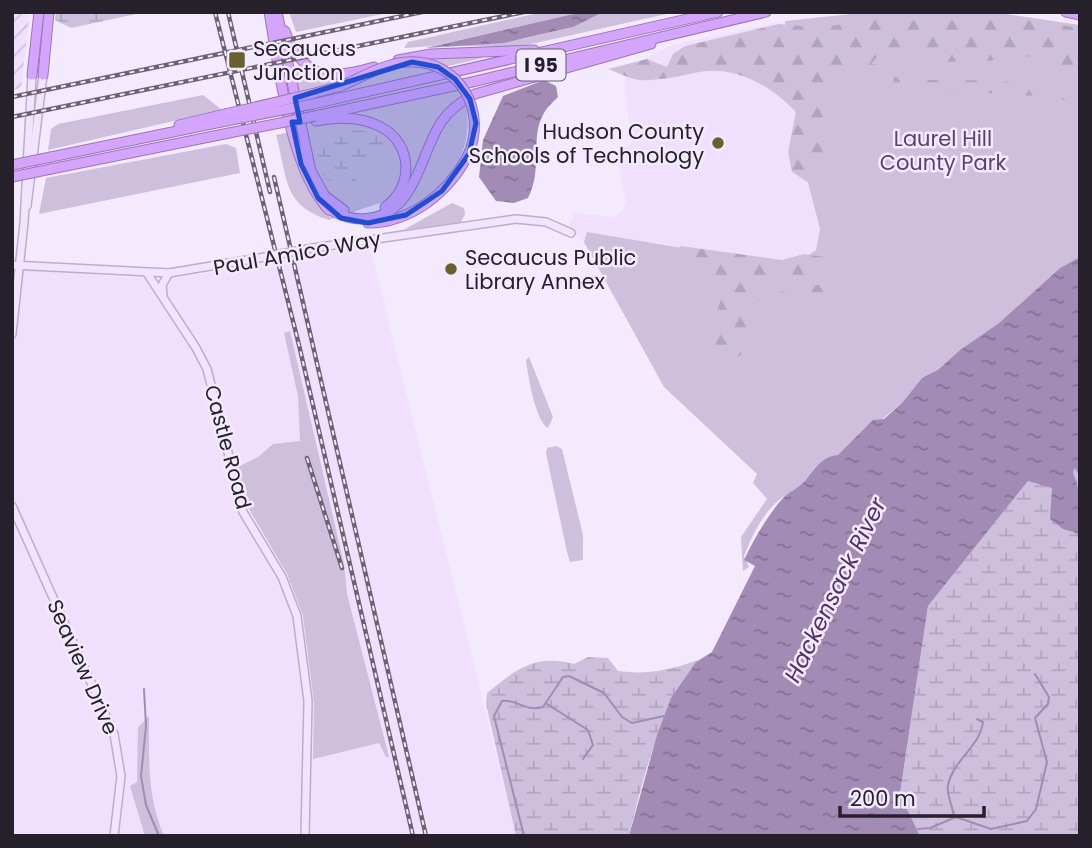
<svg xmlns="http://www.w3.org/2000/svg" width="1092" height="848" viewBox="0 0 1092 848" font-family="Poppins,sans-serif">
<defs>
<pattern id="industrial-furrows" width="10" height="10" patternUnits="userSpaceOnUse" patternTransform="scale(1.75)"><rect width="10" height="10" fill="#f0e0fe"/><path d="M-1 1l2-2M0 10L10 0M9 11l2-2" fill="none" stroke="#cec0da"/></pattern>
<pattern id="forest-firs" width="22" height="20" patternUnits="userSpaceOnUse" patternTransform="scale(1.75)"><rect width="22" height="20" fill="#cebfdd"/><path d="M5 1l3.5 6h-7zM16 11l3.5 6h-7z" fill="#b1a4be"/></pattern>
<pattern id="wetland-marsh" width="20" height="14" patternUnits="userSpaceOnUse" patternTransform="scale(1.75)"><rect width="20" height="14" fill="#cebfdd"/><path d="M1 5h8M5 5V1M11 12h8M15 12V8" fill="none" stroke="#b1a4be"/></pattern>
<pattern id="water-ripples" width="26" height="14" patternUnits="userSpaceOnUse" patternTransform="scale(1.75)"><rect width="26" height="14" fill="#a28bb5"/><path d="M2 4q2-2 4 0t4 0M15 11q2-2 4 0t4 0" fill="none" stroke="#847193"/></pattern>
</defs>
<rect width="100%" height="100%" fill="#f4eafd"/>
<g fill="#f0e0fe">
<path d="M785,21L794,106L805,143L804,167L820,229L816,249L806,257L777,264L587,232L584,242L569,226L575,213L614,217L623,210L626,200L617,159L621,151L632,143L624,87L627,68L671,45Z"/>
<path d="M370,245L516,836H12V289L25,270L165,280Z"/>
</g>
<path fill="url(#industrial-furrows)" d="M12,12H30L21,88L12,90Z"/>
<g fill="#cebfdd">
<path d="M289,12H392L296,32Z"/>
<path d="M543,12H582L433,46L404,48L408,42Z"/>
<path d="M676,12L522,46H455L523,39L573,27L598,13Z"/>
<path d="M870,12L1000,13L1080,25V257L1060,268L999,323L960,350L938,371L922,378L902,403L838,455C821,456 814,469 805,481C799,489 785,495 779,500C762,514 752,536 744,556L749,567L743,571L741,537L767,499L753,483L757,474L664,387L584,242L587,232L777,264L806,257L816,250L820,229L804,167L805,143L794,106L785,21Z"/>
<path d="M464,54L483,58L448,66C454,78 464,93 466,106C476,160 438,196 393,216L386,201L329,220C282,205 288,178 276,135L305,129L292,68L301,66L326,77L423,56Z"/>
<path d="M203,95L222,110L48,150L51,129L58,124Z"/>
<path d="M226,144L236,148L240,173L39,214L46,178Z"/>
<path d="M452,203L464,208L465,214L461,222L403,230Z"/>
<path d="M290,331L344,564L347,594L389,757H386L379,743L313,759L314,703L303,616L287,574L249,509L236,468L258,457L273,444L300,441L298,396L284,333Z"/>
<path d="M529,357L553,417L548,428C535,421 528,375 526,360Z"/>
<path d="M556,446L562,449L583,535V560L570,562L567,552L546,453L547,448Z"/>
<path d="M149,716C149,759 147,796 164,836H145L130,786L137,782L138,727Z"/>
</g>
<g fill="url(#forest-firs)">
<path d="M890,12L1036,21L1080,28V63L1076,70L1080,80L1046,69L1060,65L1059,61L1052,57L1001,56L991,61L967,60L930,64L909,51L877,57L871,64L890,66L910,73C888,71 863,66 842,77C833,82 830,88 820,92L816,101C819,105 825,109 827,114C836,133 824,170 809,183L792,172L788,152L796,112C772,86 735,65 699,72C680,76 659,81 639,80C629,79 617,72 608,69L647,59L667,67L673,54L685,46L779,24L819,28L874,19Z"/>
<path d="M894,77C955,87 1029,66 1080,110V118L1038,96L893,87Z"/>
<path d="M681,246L782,260L804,254L839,259C825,274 768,284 748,285L776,293L844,280L839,296C816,288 768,298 744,304L745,315L753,328L744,353L737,357L707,340L693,349L716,315L722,296L731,284L711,285L706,275L680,261L676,252Z"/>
</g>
<g fill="url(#wetland-marsh)">
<path d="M56,12H145L71,28L55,20Z"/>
<path d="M355,130C369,131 386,133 390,149L356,166L355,203L348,198L347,177L334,182L325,179L314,140L317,136Z"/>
<path d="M1080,439V836H920L907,809L898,808L928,606L1028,481Z"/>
<path d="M588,657L608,658L618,671C648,675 670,670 698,660C659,712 644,774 629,836H516L486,704L487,693C517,669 534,654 574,664Z"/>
</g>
<g fill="url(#water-ripples)">
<path d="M582,12H603L573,27L504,43L426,48Z"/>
<path d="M544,80L556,86L558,97C553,102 546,108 543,115C530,138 543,170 528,198L514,203L496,201L479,177L483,140L503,96Z"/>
<path d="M1080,257V477L1075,468L1073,472L1080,495V534L1063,529L1050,519L1052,488L1028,481L928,606L898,807L907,809L920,836H629L657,735L671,698L696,662L712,652L755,566L744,560C754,539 767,516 783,498C789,492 799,488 805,481C814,470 821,456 838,455L873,420L884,419L902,403L922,378L938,370L960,350L999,323L1060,268Z"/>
</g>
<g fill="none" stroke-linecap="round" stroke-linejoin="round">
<g stroke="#a28bb5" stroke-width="2">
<path d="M144,689L146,726L141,776L146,805L159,836"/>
<path d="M547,704L588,730L593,745L583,759"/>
<path d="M954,817C953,806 946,795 948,785C953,760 980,747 983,722L977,719"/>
<path d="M918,829L930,828L956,817L991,829L1027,821L1036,809L1047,762L1035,718L1048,704L1049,697L1035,674"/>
<path d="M524,836L494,716L502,701C518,699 524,712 543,707L563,677L569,676L604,693L622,717L632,723L664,716"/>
</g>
<defs>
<g id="secondary">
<path d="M27,206L43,75"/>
<path d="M313,248L516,219L546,222L571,233"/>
<path d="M12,265L169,273L259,258"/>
<path d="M147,273L196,348L207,369L243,512L282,577L297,616L308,701L305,836"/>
<path d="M163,296L162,285L169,273"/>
<path d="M12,334L24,223L32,75"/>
<path d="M12,506L114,734L121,776L114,836"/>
</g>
<g id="highway">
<path d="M269,12C279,68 290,170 329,210"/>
<path d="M277,12L311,171L325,196L344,210"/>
<path d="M1066,12L1080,15"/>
<path d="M285,31C302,79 331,80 374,67"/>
<path d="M398,60L431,54L534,50"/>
<path d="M32,75L39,12"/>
<path d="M43,75L49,12"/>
<path d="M311,94L341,86"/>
<path d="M313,104L718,12"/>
<path d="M315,116L472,82L766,12"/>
<path d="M316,121C337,117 362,117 381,127C413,144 414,187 385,207"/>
<path d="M179,125L225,114"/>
<path d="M51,157L226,121"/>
<path d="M51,169L229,133"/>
<path d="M325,206C338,216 355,221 371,218C417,210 420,153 442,121C450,109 462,101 475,94L651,44"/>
<path d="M368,223C410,223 448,193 467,157"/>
</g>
</defs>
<use href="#secondary" stroke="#bdadca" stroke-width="10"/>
<use href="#highway" stroke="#9876b4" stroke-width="11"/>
<use href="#secondary" stroke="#f2e4fe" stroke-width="7"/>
<use href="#highway" stroke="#d5a5fd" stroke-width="9"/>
<defs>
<g id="rail">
<path d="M215,12L299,345L413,836"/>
<path d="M228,12L270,192"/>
<path d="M12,97L422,12"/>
<path d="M12,117L524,12"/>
<path d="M274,177L426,836"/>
<path d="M307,458L342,568"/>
</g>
</defs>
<use href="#rail" stroke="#6b6371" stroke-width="4.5"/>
<use href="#rail" stroke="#f4eafd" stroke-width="2" stroke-dasharray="5" stroke-linecap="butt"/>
<defs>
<path id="secondary-bridge" d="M259,258L313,248"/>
<g id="highway-bridge">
<path d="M341,86C362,77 385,63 408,62C460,59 489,113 467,157"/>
<path d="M225,114L311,94"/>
<path d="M226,121L313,104"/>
<path d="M229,133L315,116"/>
<path d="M12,165L51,157"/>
<path d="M12,177L51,169"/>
</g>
</defs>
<use href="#secondary-bridge" stroke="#bdadca" stroke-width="10" stroke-linecap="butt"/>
<use href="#highway-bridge" stroke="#9876b4" stroke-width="11" stroke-linecap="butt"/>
<use href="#secondary-bridge" stroke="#f2e4fe" stroke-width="7"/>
<use href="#highway-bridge" stroke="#d5a5fd" stroke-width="9"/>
</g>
<path fill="#1d4ed8" fill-opacity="0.2" stroke="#1d4ed8" stroke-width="5" stroke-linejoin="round" d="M412,62L438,67L455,79L470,99L476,123L469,154L442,191L406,215L368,223L341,218L318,198L301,164L292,122H300L295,98Z"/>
<g fill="#6a602d" stroke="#f4eafd" stroke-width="2.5">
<rect x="228" y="51" width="18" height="18" rx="3.5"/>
<circle cx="718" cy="143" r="7"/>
<circle cx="451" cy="269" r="7"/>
</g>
<g text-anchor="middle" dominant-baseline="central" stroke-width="5" stroke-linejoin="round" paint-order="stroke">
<rect fill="#f4eafd" stroke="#645d6a" stroke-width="2" x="516.5" y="49.5" width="49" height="31" rx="5"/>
<g font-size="19" font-weight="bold" fill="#26202b">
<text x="541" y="65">I 95</text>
</g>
<g font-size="21" fill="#26202b" stroke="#f4eafd" text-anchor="start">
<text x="253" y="48">Secaucus<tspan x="253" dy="24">Junction</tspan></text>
<text x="704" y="131" text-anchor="end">Hudson County<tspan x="704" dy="24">Schools of Technology</tspan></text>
<text x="465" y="257">Secaucus Public<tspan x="465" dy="24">Library Annex</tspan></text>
</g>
<g font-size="21" fill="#5d3e75" stroke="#f4eafd">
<text x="943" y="138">Laurel Hill<tspan x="943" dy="24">County Park</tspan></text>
</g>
<g font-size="21" fill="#26202b" stroke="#f4eafd">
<text transform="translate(297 253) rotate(-10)">Paul Amico Way</text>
<text transform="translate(228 447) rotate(75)">Castle Road</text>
<text transform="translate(83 667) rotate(66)">Seaview Drive</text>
</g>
<g font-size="23" font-style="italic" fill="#513268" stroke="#f4eafd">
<text transform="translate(835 590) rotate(-64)">Hackensack River</text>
</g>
</g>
<rect width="1092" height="848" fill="none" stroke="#26202b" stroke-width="28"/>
<path d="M840 806v10h144v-10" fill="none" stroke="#26202b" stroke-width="3.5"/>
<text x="850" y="806" font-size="21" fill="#26202b" stroke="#f4eafd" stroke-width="5" paint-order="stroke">200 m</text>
</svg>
